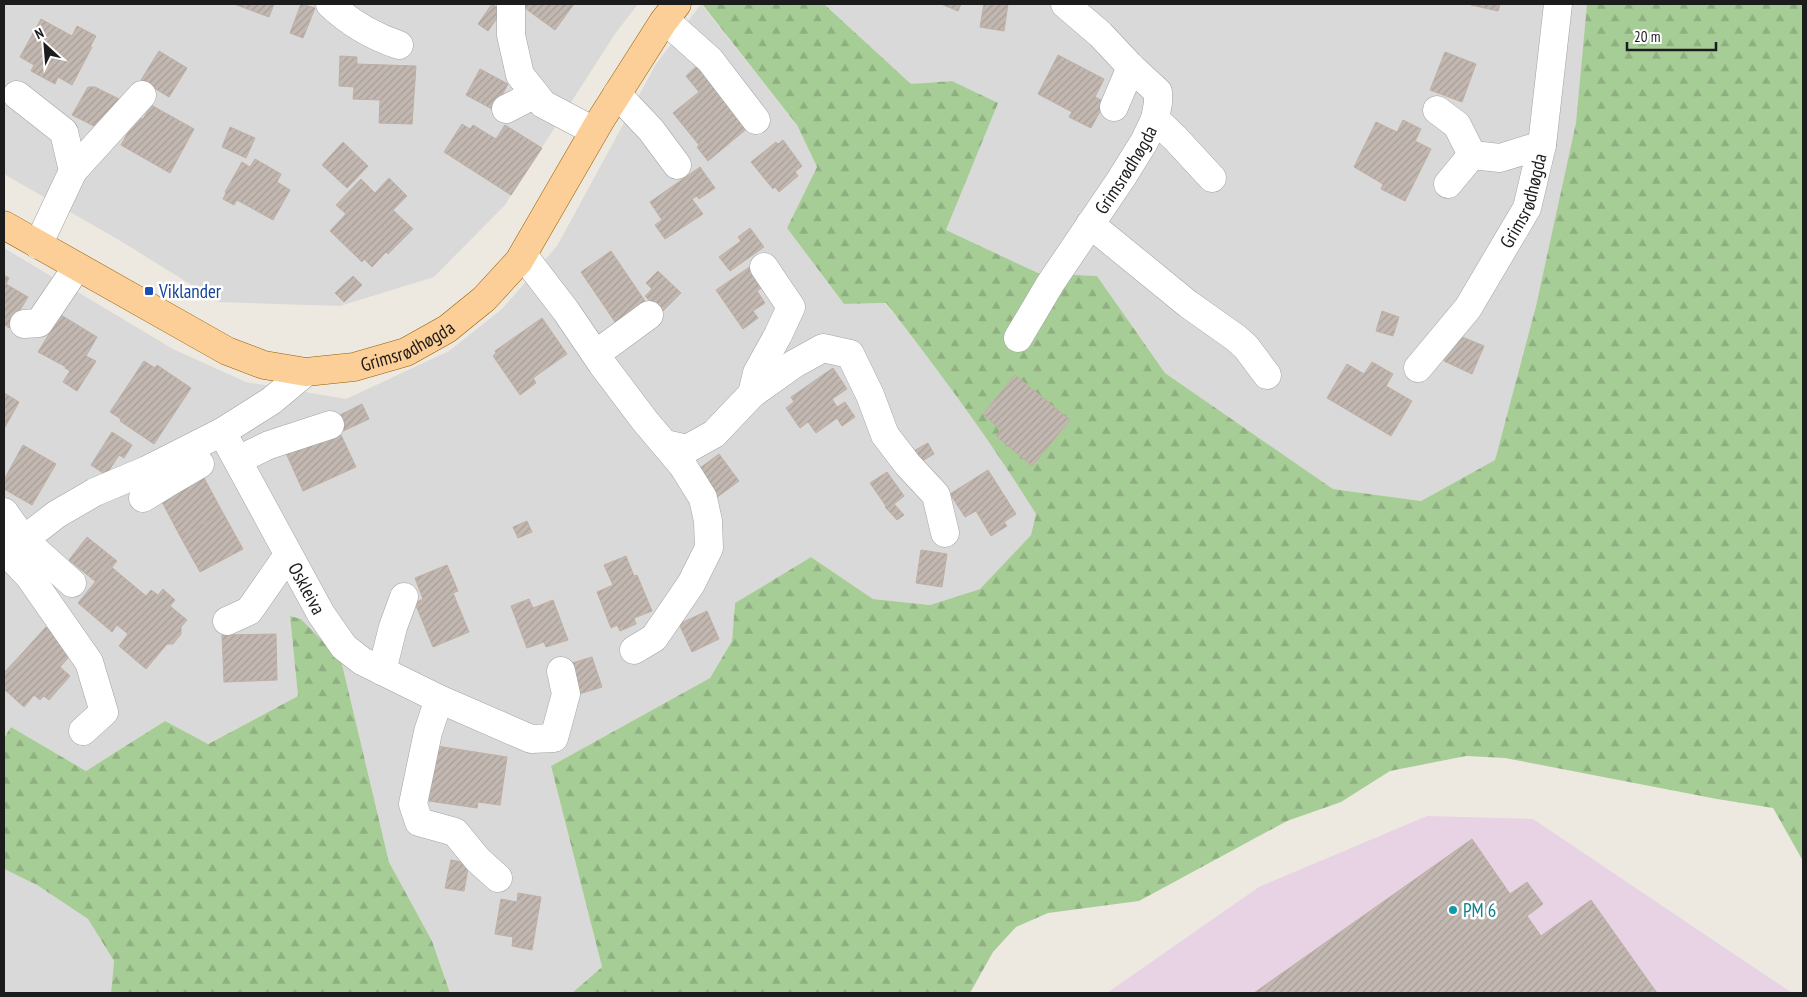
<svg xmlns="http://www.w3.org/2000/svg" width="1807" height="997" viewBox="0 0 1807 997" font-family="'PT Sans Narrow',sans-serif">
<defs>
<pattern id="forest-firs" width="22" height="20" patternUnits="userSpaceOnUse" patternTransform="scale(1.25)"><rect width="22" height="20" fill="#a7cd96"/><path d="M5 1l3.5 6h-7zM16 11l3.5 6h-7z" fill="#8faf81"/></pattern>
<pattern id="building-hatch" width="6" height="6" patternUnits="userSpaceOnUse" patternTransform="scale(1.25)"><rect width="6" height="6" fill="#c2b8b1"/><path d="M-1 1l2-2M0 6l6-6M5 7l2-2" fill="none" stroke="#a69e98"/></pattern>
</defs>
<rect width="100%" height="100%" fill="#ede9e1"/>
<g fill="#dad9d9">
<path d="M4,4H638L615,34L505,205L434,277L340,306L219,302L119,240L4,174Z"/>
<path d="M701,4L797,125L817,167L787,228L844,304L885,303L935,365L1012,474L1036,514L1031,535L980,589L930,605L873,599L811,557L735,603L732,641L710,678L551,766L602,967L572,993H450L432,941L389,862L342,664L301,619L290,616L298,696L207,744L165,721L86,771L11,727L4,738V248L173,349L246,382L346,399L449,351L502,309L557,246L656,64Z"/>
<path d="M824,4H1587L1577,123L1536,306L1495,460L1421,501L1333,489L1165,373L1097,276L1038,273L946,230L997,103L952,81L911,84Z"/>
<path d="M4,869L37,885L88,919L114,961L111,993H4Z"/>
</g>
<path fill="#e7d3e3" d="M1427,816L1533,819L1792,993H1107L1259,887Z"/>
<g fill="url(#forest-firs)">
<path d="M702,4H824L911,84L952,81L998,103L946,230L1038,273L1097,276L1165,373L1333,489L1421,501L1495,460L1536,306L1576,123L1587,4H1803V861L1773,808L1717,799L1505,758L1466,756L1390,771L1341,802L1287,821L1139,901L1048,913L1016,927L993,952L970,993H572L602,967L551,766L710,678L732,641L735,603L811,557L873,599L930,605L980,589L1031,535L1036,514C991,441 939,371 886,303L844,304L787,228L817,167L797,125Z"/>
<path d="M290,616L301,619L333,652L342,664L389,862L432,941L450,993H111L114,961L88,919L37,885L4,869V738L11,727L86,771L165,721L208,744L298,696Z"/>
</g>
<g fill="url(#building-hatch)" stroke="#bfafa4">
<path d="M234,4H274L269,17Z"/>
<path d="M301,4L315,8L303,38L290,33Z"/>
<path d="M492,4L502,11L488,31L478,24Z"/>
<path d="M523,4H574L555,30L522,6Z"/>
<path d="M941,4H961L958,11Z"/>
<path d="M984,4H1008L1004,31L980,27Z"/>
<path d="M1472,4H1500L1498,11L1471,5Z"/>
<path d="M41,19L72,36L77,26L96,36L90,47H92L72,85L58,77L55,84L31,71L34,65L20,57Z"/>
<path d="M159,51L187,68L169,97L141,80Z"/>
<path d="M1445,52L1476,64L1462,102L1430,90Z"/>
<path d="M1058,55L1104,79L1095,97L1105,102L1091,128L1069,117L1072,112L1038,94Z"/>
<path d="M340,56L357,57V64L416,66L412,124L379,123L380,100L353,99L354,87L339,86Z"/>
<path d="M698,65L750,126L708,161L697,147L699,145L673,113L699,92L686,76Z"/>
<path d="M480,69L508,84L494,110L466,95Z"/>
<path d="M88,87H95L119,99L102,130L72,115Z"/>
<path d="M151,105L194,129L170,173L121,145L137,116L143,119Z"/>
<path d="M1403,120L1421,129L1415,141L1431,149L1405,201L1381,189L1383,184L1354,167L1376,122L1397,132Z"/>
<path d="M462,124L470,129L473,125L496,139L505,125L542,148L511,195L444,152Z"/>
<path d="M230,127L255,138L246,158L222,147Z"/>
<path d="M783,140L802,166L795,172L798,176L779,192L775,187L773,189L751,162L776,142L778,144Z"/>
<path d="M343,142L368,166L347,188L322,165Z"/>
<path d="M255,159L281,174L277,182L290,190L273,220L237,200L234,205L223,199L226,193L225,192L242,162L250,167Z"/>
<path d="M700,167L715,188L699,199L697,196L692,199L703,214L665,239L655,225L662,220L650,202Z"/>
<path d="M389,178L407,196L393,210L413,229L388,254L386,252L372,267L364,259L362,262L330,231L346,214L336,205L361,179L375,193Z"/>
<path d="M750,228L764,247L730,271L719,257L741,241L738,237Z"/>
<path d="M611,251L647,304L617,325L581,272Z"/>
<path d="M754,264L767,284L757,291L765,303L753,311L758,318L743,329L716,290Z"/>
<path d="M658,271L681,293L661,313L645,296L652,289L646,283Z"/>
<path d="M4,275L9,278L6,284L28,297L9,328L4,324Z"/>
<path d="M353,276L362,285L344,302L335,293Z"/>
<path d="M1382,311L1399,317L1393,336L1376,331Z"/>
<path d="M61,315L97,337L86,356L96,361L77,391L63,382L70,371L65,368L66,367L38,352L51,331L47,328L52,319L56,322Z"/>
<path d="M542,318L567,354L533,378L536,383L520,395L493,356L496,353L495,351Z"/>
<path d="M1455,334L1484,346L1472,374L1444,361Z"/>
<path d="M144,361L155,368L157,365L191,388L154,444L120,421L121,419L110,412Z"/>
<path d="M1372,362L1393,374L1386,386L1412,401L1391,436L1327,398L1347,364L1364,374Z"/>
<path d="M833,368L847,389L832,399L837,407L845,402L855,417L842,426L837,418L816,433L808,422L800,428L786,408L794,402L791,397Z"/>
<path d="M1015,375L1070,420L1032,466L996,436L1001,430L983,414Z"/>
<path d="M4,393L19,402L4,429Z"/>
<path d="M362,404L369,419L341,432L334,418Z"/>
<path d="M112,432L132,445L124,458L119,455L106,475L91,465Z"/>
<path d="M341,435L356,467L303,491L286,453L321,437L323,443Z"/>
<path d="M928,443L934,454L917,464L910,453Z"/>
<path d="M23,445L56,464L32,505L4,489V480Z"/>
<path d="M719,454L739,481L716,498L696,471Z"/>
<path d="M988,470L1016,514L1004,522L1007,526L991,536L976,511L965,517L950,494Z"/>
<path d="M887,472L904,496L894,504L904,515L897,520L885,507L886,506L870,483Z"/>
<path d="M203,476L223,513L180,536L161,500Z"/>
<path d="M223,513L243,549L200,572L180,536Z"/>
<path d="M527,521L532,532L518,538L513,527Z"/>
<path d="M87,537L117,561L112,567L109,565L96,582L69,560Z"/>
<path d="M921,550L947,554L942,587L916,583Z"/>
<path d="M626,556L634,576L637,575L652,611L634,618L636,624L620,631L617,625L611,628L597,592L613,585L604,565Z"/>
<path d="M109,565L146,596L151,590L158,595L163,589L175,600L170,606L187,620L181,627V634L173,644H167L146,669L119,646L128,634L117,625L112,632L78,603Z"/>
<path d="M447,565L458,591L453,593L469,632L433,647L415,603L423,599L415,578Z"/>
<path d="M529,599L533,608L553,600L568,640L546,647L544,642L527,648L511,606Z"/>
<path d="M707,611L719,639L692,652L679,624Z"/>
<path d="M46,627L73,652L60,667L70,676L49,700L44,696L40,700L34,695L24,707L4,689V673Z"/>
<path d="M276,634L277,680L224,682L222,635Z"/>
<path d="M592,657L602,687L579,694L569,664Z"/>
<path d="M437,746L507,757L500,805L478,802L477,808L429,801Z"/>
<path d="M1472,839L1510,894L1527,882L1543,904L1527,916L1541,936L1591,900L1657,993H1254Z"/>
<path d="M451,860L469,863L464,891L445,888Z"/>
<path d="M518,893L541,897L532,950L512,946L513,937L495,934L501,899L517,902Z"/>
</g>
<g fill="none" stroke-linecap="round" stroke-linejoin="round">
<defs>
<g id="minor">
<path d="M330,4C351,24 372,36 399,45"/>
<path d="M511,4V35L520,75L543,104L594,131"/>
<path d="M665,20L710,60L756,120"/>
<path d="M617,94L651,130L677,165"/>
<path d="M17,95L64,132L73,171L38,245"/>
<path d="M1114,107L1131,67"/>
<path d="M506,109L535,94"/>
<path d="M1437,110L1457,125L1472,155L1500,158L1542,145"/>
<path d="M1155,119L1175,138L1212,178"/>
<path d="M73,171L142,95"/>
<path d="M1448,184L1472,155"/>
<path d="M1090,224L1188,304L1236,338L1246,347L1267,375"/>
<path d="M523,255L566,311L602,364L645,421L683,466L703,498L708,521L709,548L691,584L654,638L634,650"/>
<path d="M24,324L39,323L77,267"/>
<path id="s1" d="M1018,338L1050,284L1121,179L1144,142L1155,119L1158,103V92L1131,67L1100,34L1065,4"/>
<path d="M596,354L649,315"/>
<path id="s2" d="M1418,368L1468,308L1527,208L1542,145L1558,4"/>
<path d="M752,394L757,373L778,335L791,307L764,267"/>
<path id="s3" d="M222,432L321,614L344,647L362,661L439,699L531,739L554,738L566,694L561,671"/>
<path d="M665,444L687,449L714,434L752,394L794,364L823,348L850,354L870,395L885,435L908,465L936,495L945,533"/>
<path d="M238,460L269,445L330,425"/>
<path d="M164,485L200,464"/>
<path d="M143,498L164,485L153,467"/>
<path d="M4,512L24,540L72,583"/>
<path d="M7,553L29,576L89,662L104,712L83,731"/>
<path d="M4,555L57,514L95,492L147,470L222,432L271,401L306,372"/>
<path d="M227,621L249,611L288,555"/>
<path d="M382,671L393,627L404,597"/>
<path d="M439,699L428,732L413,804L419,822L455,832L478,860L498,878"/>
</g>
<g id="major">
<path id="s4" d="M4,225L227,351L264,365L306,372L354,367L406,352L447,329L484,299L519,261L600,121L663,22L677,4"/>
</g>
</defs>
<use href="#minor" stroke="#a3a3a3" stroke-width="29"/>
<use href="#major" stroke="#945f00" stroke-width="29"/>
<use href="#minor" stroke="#fff" stroke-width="28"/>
<use href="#major" stroke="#fcce98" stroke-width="28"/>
</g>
<rect fill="#1a4fb4" stroke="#fff" stroke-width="2" x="144" y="286" width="10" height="10" rx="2.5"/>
<circle fill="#0f9aa8" stroke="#fff" stroke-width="2" cx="1453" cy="910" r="5"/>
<g text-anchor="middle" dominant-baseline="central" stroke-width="5" stroke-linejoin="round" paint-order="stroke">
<g font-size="19" fill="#1c1c1c" stroke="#fff">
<text stroke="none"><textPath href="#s1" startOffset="200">Grimsrødhøgda</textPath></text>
<text stroke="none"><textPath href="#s2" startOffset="200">Grimsrødhøgda</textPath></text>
<text stroke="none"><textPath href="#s4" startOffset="444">Grimsrødhøgda</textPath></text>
<text stroke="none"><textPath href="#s3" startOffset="178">Oskleiva</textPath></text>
</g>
<g font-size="19" fill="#164399" stroke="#fff" text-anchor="start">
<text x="159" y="291">Viklander</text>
</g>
<g font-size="19" fill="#0d838f" stroke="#fff" text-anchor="start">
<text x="1463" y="910">PM 6</text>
</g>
</g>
<rect width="1807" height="997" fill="none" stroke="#1c1c1c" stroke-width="10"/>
<g transform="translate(45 45) rotate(334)" stroke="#ffffff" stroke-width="4" paint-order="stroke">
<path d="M0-4L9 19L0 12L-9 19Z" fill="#1c1c1c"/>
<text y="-8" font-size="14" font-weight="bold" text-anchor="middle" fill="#1c1c1c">N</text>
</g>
<path d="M1627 42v8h89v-8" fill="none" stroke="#1c1c1c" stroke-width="2.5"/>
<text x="1634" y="42" font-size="15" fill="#1c1c1c" stroke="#ffffff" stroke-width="4" paint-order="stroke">20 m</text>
</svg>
